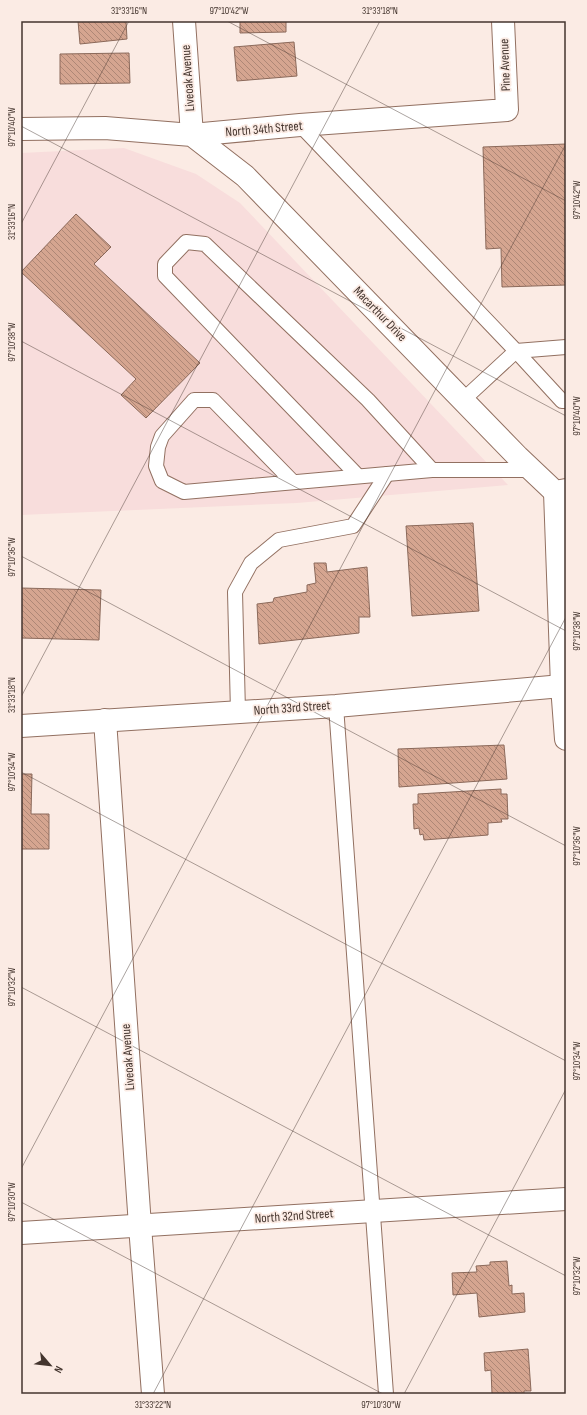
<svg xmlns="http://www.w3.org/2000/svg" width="587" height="1415" viewBox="0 0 587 1415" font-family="'Sofia Sans Condensed',sans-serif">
<defs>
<pattern id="building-back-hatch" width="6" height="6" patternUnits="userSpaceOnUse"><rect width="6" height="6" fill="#d5a590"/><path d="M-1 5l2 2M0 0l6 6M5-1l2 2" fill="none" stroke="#ae8776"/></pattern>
</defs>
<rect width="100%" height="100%" fill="#fbebe4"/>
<path fill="#f8dddc" d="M124,148L196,174L240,203L508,485L297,503L21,515V153Z"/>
<g fill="url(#building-back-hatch)" stroke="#8b695a">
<path d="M78,21H126L127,39L80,44Z"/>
<path d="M240,21H286V32L240,33Z"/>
<path d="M294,42L297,76L237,81L234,47Z"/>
<path d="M129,53L130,83L60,84V54Z"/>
<path d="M566,144V285L502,287L501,248L486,249L483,147Z"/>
<path d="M76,214L111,247L94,264L200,363L146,418L121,395L136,379L21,272Z"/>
<path d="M473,523L479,611L412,616L406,526Z"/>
<path d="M314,563H326L327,572L367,567L370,617H359V633L259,644L257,604L273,602L274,598L307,592V585L316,583Z"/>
<path d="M21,588L101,590L99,640L21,638Z"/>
<path d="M504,745L507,779L399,787L398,749Z"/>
<path d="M21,774H32L31,814H49V849H21Z"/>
<path d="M501,789V794H507L508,819H501L502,822L488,823V835L424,840L423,834L420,835L419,828L414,829L413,804H418V794Z"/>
<path d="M507,1261L509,1286L512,1285V1294L524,1293L525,1312L479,1317L477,1293L453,1295L452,1273L477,1272L476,1266L490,1265V1262Z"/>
<path d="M528,1349L531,1391H524V1394H492L491,1370L485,1371L484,1353Z"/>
</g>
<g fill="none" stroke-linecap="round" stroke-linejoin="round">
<defs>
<g id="lane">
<path d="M300,125L516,351L562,401H566"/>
<path d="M463,400L516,351L566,347"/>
<path d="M358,476L165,276V264L186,242L205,244L368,400L432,470"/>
<path d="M293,482L213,400H194L162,436L158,447L156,466L162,481L184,492L432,470H532"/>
<path d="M336,706L386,1394"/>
<path d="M238,712L235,592L251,563L279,540L353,526L387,474"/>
</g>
<g id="street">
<path d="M184,21L192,135L300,125L507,110L503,21"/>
<path d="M555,492L562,686L566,739"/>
<path d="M105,720L140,1226L153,1394"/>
<path d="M21,726L336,706L562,686"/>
<path d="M21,1233L566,1199"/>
</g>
<path id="secondary" d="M21,129L105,128L192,135L245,176L518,457L555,492L566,490"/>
</defs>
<use href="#lane" stroke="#927061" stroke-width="16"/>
<use href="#street" stroke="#927061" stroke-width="24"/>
<use href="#secondary" stroke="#927061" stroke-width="24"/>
<use href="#lane" stroke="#fff" stroke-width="14"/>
<use href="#street" stroke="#fff" stroke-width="22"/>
<use href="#secondary" stroke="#fff" stroke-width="22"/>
</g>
<path fill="none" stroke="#44352e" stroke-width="1" stroke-opacity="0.45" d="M227,21L566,201M21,126L566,416M21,224L129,21M21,341L566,631M21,556L566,846M21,697L380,21M21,772L566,1061M21,987L566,1276M21,1169L566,144M21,1202L383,1394M153,1394L566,617M404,1394L566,1089"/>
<g text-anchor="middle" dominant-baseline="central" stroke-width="3.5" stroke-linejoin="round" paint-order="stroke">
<g font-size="13" fill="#44352e" stroke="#fbebe4">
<text transform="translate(505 65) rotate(-92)">Pine Avenue</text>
<text transform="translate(188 78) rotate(-94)">Liveoak Avenue</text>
<text transform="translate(264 129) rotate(-5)">North 34th Street</text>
<text transform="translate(380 314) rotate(46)">Macarthur Drive</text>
<text transform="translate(292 708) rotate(-4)">North 33rd Street</text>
<text transform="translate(128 1057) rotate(-94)">Liveoak Avenue</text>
<text transform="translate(294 1216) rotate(-4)">North 32nd Street</text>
</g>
</g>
<rect width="587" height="1415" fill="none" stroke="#fbebe4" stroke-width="44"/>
<g transform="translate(50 1365) rotate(118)" stroke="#fbebe4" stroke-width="3" paint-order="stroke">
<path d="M0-3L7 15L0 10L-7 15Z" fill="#44352e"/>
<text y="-6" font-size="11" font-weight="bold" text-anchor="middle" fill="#44352e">N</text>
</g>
<rect x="22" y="22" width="543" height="1371" fill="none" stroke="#44352e" stroke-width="1.5"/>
<g font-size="10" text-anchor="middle" fill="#44352e">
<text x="129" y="14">31°33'16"N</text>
<text x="229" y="14">97°10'42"W</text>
<text x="380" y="14">31°33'18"N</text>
<text transform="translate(11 127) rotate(-90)" y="4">97°10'40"W</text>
<text transform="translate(576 200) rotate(-90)" y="4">97°10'42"W</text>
<text transform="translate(11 222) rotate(-90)" y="4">31°33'16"N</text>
<text transform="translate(11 342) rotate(-90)" y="4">97°10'38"W</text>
<text transform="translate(576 416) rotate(-90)" y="4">97°10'40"W</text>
<text transform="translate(11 557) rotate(-90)" y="4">97°10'36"W</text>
<text transform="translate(576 631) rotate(-90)" y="4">97°10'38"W</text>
<text transform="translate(11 695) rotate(-90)" y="4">31°33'18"N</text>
<text transform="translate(11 772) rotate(-90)" y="4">97°10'34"W</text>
<text transform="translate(576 846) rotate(-90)" y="4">97°10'36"W</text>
<text transform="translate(11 987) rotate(-90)" y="4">97°10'32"W</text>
<text transform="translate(576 1061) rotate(-90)" y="4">97°10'34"W</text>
<text transform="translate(11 1202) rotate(-90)" y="4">97°10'30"W</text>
<text transform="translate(576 1276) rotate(-90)" y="4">97°10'32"W</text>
<text x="153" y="1408">31°33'22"N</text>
<text x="381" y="1408">97°10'30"W</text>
</g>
</svg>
